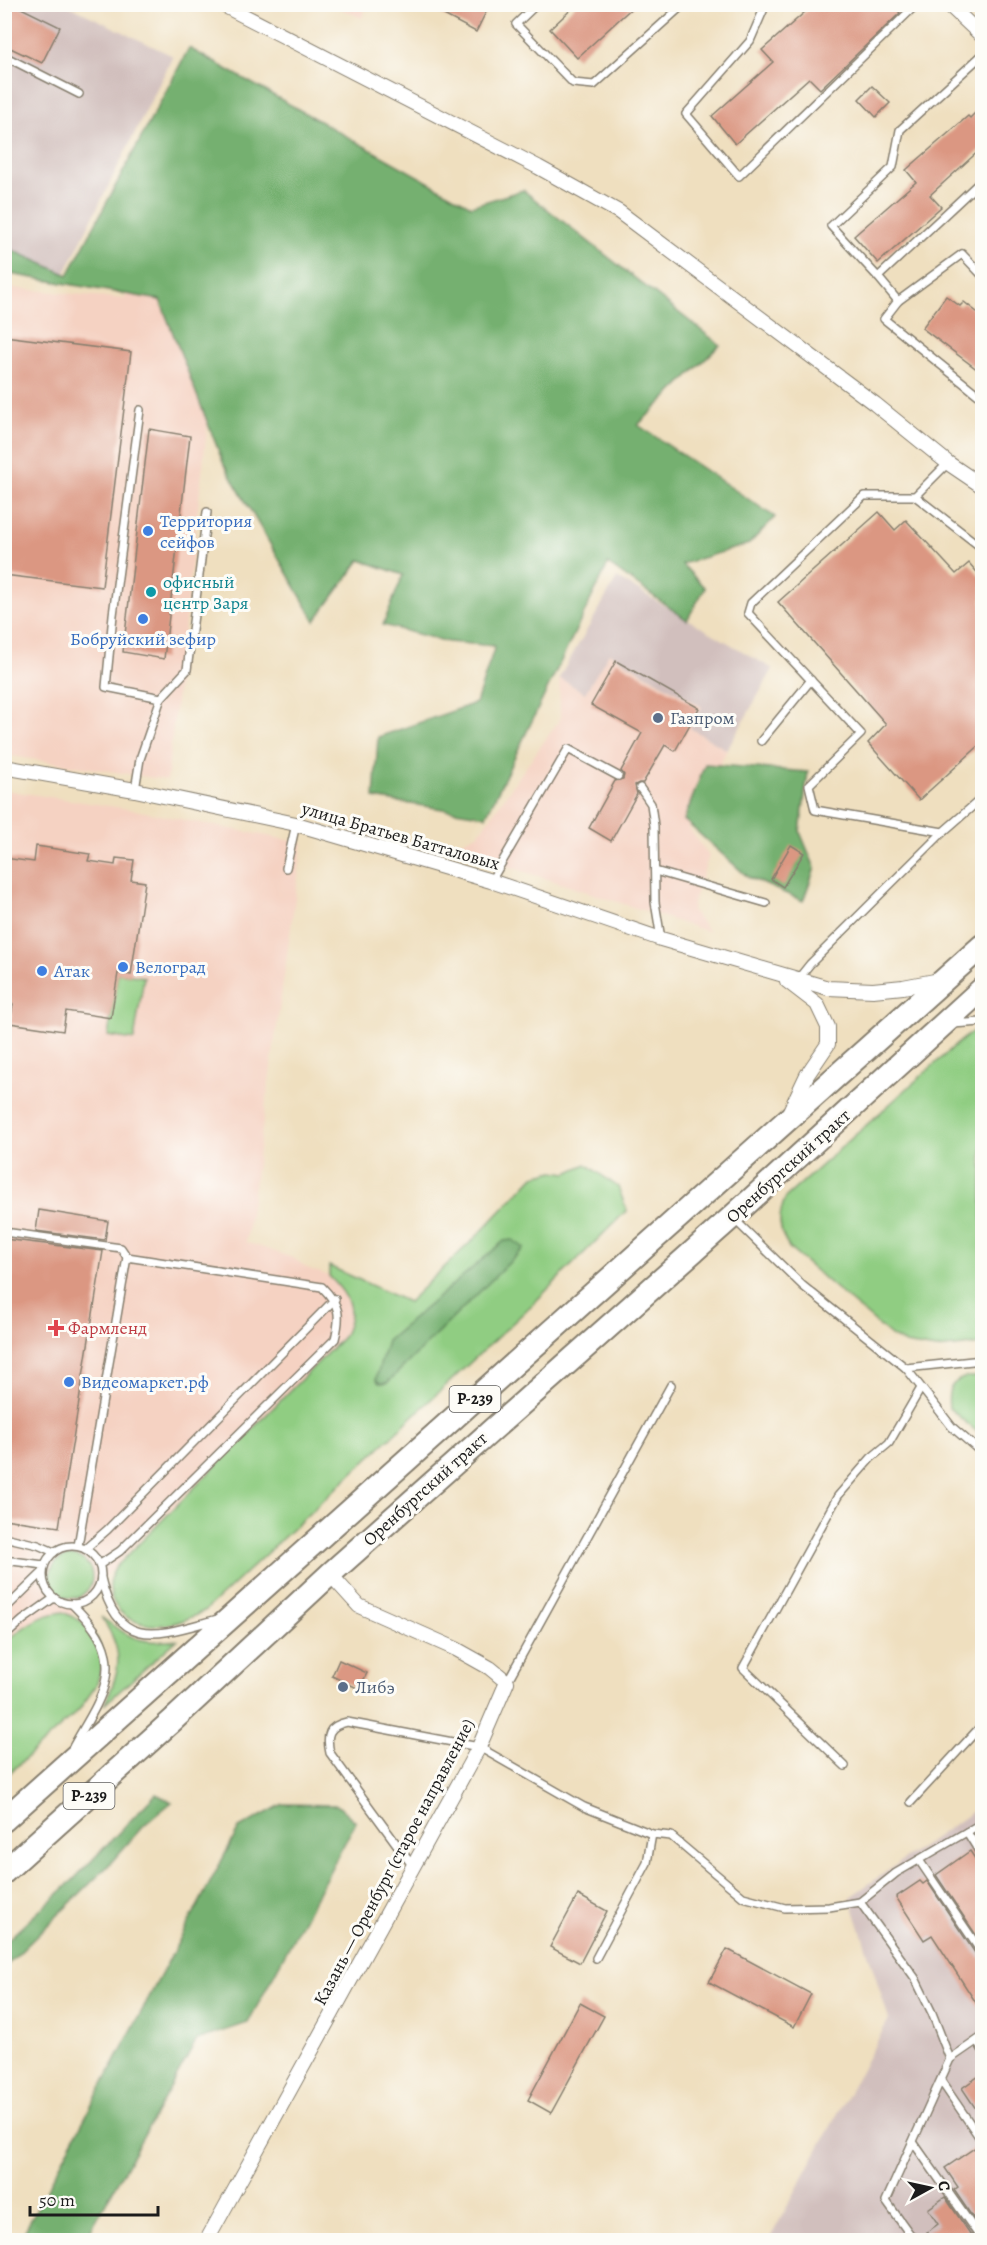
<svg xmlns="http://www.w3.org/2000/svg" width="987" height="2245" viewBox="0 0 987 2245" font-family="Alegreya,serif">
<rect width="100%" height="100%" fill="#fdfcf7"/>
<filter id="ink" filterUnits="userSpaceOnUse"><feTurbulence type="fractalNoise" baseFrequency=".0167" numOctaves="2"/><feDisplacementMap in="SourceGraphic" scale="12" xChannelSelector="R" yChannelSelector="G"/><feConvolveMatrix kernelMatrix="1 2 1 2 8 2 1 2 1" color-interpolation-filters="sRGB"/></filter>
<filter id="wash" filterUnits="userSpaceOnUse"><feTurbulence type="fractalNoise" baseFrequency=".008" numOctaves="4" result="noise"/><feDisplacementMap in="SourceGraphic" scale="24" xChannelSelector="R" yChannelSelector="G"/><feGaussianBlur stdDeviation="1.35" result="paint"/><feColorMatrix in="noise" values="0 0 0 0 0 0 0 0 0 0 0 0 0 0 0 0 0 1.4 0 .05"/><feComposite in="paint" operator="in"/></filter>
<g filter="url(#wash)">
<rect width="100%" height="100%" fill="#efdfbf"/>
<g fill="#f5d2c2">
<path d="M332,5L367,4V5L362,18Z"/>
<path d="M137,282L222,298L167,780L5,755L4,287L124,299Z"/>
<path d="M608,653L702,707L690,728L727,750L688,827L709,856L694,899L692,910L709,932L450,847L479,833L560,719L559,678L585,693Z"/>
<path d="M4,790L129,809L303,843L246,1242L293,1258L309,1269L329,1276L345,1292L351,1311L348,1326L343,1337L124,1556L71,1615L63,1612L39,1617L22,1627L5,1643Z"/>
</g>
<g fill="#d1bfbd">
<path d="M5,5H67L173,56L62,279L5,252Z"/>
<path d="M617,578L773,669L727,750L690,728L702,707L609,653L585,693L559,678Z"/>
<path d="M982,1805V2240H769L889,2019L850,1897Z"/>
</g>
<g fill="#90cd82" stroke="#56744f" stroke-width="1.5">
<path d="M118,973L144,977L134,1040L108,1036Z"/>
<path d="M982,1029V1344L936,1349L905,1344L891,1336L790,1249C778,1231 777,1216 786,1197L958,1043L975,1030Z"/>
<path d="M586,1164L618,1187L627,1210L534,1303L206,1610C193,1617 175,1625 161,1625C127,1627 100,1604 114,1569L343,1337C357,1310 349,1296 329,1276V1266L408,1302L478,1235L534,1176L554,1171L567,1173Z"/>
<path d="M966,1377H982V1436L949,1408C947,1391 949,1383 966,1377Z"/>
<circle cx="71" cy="1577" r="21"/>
<path d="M63,1612L81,1621L97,1638L100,1646L102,1667L96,1686L79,1710L5,1777V1643C23,1627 38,1615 63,1612Z"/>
<path d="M101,1617C130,1638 140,1645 177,1640L104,1705C121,1670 125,1651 101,1617Z"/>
</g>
<g fill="#74b070" stroke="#486646" stroke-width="1.5">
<path d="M189,48L471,206L523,190L720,345L638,425L775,517L749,544L682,564L705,588L687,620L608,564L486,816L374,798L378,737L476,703L495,646L448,642L383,625L403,575L360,560L315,621L224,465L160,300L5,273V247L68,275Z"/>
<path d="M705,764L808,772L800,832L815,868L803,901L748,877L684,820Z"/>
<path d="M513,1240L524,1248L387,1383H379L376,1379L387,1341L504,1241Z"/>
<path d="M156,1794L172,1802L144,1825L107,1867L5,1967V1942L72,1881Z"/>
<path d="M283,1804L337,1805L356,1822L248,2023L197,2040L85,2240H20L239,1828Z"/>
</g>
<g id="blocks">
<g fill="#db9782">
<path d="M4,4H13L60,27L42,63L4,45Z"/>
<path d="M423,4H490L476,32Z"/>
<path d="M577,4H636L577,58L550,29Z"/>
<path d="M814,4H892L900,13L820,89L809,78L735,144L712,116L773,62L762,50Z"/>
<path d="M872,86L890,103L876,117L859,99Z"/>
<path d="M982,106V148L930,195L941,207L878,263L854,236L916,182L906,170L968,116L970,118Z"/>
<path d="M946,296L960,306L964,302L982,316V373L922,328Z"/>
<path d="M4,336L131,352L102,587L4,575Z"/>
<path d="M149,429L190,436L164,659L123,652Z"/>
<path d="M879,512L895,530L906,520L956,574L969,563L982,578V743L919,800L868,743L886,724L778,602Z"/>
<path d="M616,661L699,708L675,751L665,745L643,783H639L635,785L637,794L611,841L589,828L615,781L623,779L624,775L621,771L642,733L591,705Z"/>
<path d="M791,845L804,853L783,887L771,879Z"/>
<path d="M36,846L90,854L88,861L115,865L116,858L134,860L131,880L145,882L131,975L118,973L111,1018L66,1011L63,1031L10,1023L13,1004L4,1002V858L34,862Z"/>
<path d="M39,1210L108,1221L105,1240L36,1231Z"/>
<path d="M4,1239L103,1251L59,1527L4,1519Z"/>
<path d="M339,1660L367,1673L359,1689L332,1676Z"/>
<path d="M970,1851L982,1869V1944L936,1875Z"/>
<path d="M920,1881L923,1884L927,1881L977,1956L982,1959V2012L932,1935L924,1940L896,1897Z"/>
<path d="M578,1895L607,1911L580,1963L550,1947Z"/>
<path d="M727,1949L811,1994L794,2027L709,1982Z"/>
<path d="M580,2003L604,2016L551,2113L528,2100Z"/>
<path d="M982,2074V2118L962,2088Z"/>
<path d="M979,2145L982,2147V2231L954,2190L958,2187L945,2168Z"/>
<path d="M945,2197L975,2241H933L927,2232L938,2224L928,2209Z"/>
</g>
</g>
</g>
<g filter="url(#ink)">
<use href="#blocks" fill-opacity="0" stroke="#867e6e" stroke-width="1.5"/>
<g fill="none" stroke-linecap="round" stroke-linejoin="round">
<defs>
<g id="service">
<path d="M537,4L516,24L573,83L594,85L684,4"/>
<path d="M766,4L750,41L686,114L739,176L917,4"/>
<path d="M4,56L79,94"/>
<path d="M982,275L962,254L898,301L884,319L982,398"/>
<path d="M878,277L831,226L893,167L900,130L982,55"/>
<path d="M898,301L878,277L982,180"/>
<path d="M915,496L982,548"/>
<path d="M161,698L187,670L207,512"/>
<path d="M761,741L811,680"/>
<path d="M640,788L651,804L654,826L655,902L661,939"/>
<path d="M135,790L140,759L161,698L106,687L113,615L140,410"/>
<path d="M943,832L815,810L809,785L861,734L748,613L751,603L864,496H915L948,463"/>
<path d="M286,868L296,824"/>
<path d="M655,871L766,903"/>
<path d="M491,881L568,749L618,776"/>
<path d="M798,979L810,964L943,832L982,798"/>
<path d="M952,1024L982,1022"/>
<path d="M734,1219L803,1286L906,1368L952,1427L982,1453"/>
<path d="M4,1232L121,1248L127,1257"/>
<path d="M906,1368L982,1360"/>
<path d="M4,1537L38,1545L54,1552"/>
<circle cx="72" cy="1575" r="29"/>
<path d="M78,1546L127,1257L322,1287C340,1305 341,1315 335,1339L120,1551L99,1565"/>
<path d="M85,1549L107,1530L335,1299"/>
<path d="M4,1560L44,1565"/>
<path d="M101,1578C118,1654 161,1634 218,1619"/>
<path d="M72,1604C80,1612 88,1620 94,1629C125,1672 94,1708 73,1747"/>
<path d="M4,1610L42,1573"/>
<path d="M4,1637L23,1620L54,1598"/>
<path d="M507,1682L671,1385"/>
<path d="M845,1766L743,1668L838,1496L871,1458L889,1443L921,1388"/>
<path d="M911,1802L982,1725"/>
<path d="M967,1832L982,1856"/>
<path d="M919,1860L982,1953"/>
<path d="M414,1868L330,1753C326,1735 328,1726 347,1722L479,1747L584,1807L652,1834"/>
<path d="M860,1902L915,1978L932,2013L950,2059L886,2201L914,2240"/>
<path d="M596,1958L647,1863L652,1834L671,1836L743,1897L785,1908L829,1907L860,1902L896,1873L982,1823"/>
<path d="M977,2041L982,2049"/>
<path d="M950,2059L982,2037"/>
<path d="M941,2081L982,2141"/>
<path d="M913,2142L982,2240"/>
</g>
<g id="minor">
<path d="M221,4L538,167L619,212L875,404L948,463L982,486"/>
<path d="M948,4L982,36"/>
<path d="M4,767L135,790L296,824L491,881L661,939L828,988L873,990L903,987L940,980"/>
<path d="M787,981L817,1004L828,1027V1044L807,1075L790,1111"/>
<path d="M207,2240L479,1747L507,1682L490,1668L456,1649L359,1606L330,1574"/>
</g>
<g id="primary">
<path d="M4,1820L982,946"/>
<path d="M4,1872L173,1720L330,1574L732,1217L982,989"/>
</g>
</defs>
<use href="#service" stroke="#867e6e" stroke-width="10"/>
<use href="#minor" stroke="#867e6e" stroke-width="16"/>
<use href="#primary" stroke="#867e6e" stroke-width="26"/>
<use href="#service" stroke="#fff" stroke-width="7"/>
<use href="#minor" stroke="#fff" stroke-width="14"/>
<use href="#primary" stroke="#fff" stroke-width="22"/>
</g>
</g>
<g fill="#3f7fe0" stroke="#fdfcf7" stroke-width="2">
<circle cx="148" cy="531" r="6"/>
<circle cx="143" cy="619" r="6"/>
<circle cx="123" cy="967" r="6"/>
<circle cx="42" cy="971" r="6"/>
<circle cx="69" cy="1382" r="6"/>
</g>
<circle fill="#0f9aa8" stroke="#fdfcf7" stroke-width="2" cx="151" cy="592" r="6"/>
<g fill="#5c6f8a" stroke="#fdfcf7" stroke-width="2">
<circle cx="658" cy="718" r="6"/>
<circle cx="343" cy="1687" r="6"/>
</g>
<path fill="#e0444e" stroke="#fdfcf7" stroke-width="2" d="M53 1319h6v6h6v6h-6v6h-6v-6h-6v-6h6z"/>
<g text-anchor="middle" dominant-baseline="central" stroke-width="6" stroke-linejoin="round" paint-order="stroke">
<g fill="#fdfcf7" stroke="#605f5e" stroke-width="1.5">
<rect x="449.5" y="1386" width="51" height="26" rx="4.5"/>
<rect x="63.5" y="1783" width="51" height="26" rx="4.5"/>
</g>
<g font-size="16" font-weight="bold" fill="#1c1c1c">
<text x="475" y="1399">Р-239</text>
<text x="89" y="1796">Р-239</text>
</g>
<g font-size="18" fill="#366cbe" stroke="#fdfcf7" text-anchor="start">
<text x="160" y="521">Территория<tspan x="160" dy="21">сейфов</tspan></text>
<text x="143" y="639" text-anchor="middle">Бобруйский зефир</text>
<text x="135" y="967">Велоград</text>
<text x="54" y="971">Атак</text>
<text x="81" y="1382">Видеомаркет.рф</text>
</g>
<g font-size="18" fill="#0d838f" stroke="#fdfcf7" text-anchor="start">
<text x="163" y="582">офисный<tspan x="163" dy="21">центр Заря</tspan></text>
</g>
<g font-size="18" fill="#4e5e75" stroke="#fdfcf7" text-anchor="start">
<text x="670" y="718">Газпром</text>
<text x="355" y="1687">Либэ</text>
</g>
<g font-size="18" fill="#1c1c1c" stroke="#fdfcf7">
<text transform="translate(401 836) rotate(16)">улица Братьев Батталовых</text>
<text transform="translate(788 1166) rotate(-42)">Оренбургский тракт</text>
<text transform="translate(425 1489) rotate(-42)">Оренбургский тракт</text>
<text transform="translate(394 1862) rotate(-62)">Казань — Оренбург (старое направление)</text>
</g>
<g font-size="18" fill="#be3a42" stroke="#fdfcf7" text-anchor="start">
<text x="68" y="1328">Фармленд</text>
</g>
</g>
<rect width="987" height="2245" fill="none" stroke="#fdfcf7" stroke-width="24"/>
<g transform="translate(930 2188) rotate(82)" stroke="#fdfcf7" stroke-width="4.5" paint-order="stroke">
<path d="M0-4.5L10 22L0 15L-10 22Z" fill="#1c1c1c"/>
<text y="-9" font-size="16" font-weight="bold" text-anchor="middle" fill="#1c1c1c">С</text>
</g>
<path d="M30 2206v9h128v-9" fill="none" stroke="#1c1c1c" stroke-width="3"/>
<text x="39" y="2206" font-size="18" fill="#1c1c1c" stroke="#fdfcf7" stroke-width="4.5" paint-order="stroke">50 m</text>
</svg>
